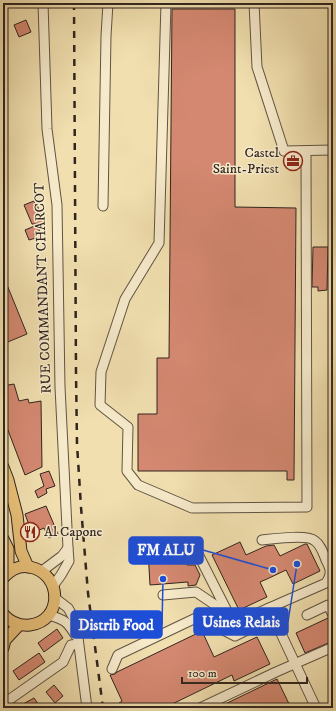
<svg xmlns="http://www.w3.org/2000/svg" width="336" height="711" viewBox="0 0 336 711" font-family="'IM FELL DW Pica',serif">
<rect width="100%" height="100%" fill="#f1dfaf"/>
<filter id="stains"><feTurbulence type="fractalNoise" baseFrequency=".005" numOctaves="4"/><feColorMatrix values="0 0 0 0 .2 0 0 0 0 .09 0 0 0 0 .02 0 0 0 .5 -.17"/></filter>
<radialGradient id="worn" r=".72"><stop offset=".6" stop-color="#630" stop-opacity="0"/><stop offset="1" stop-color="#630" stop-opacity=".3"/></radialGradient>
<g fill="#d48871" stroke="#30251f">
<path d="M172,9H235V207L296,208L294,480H287V471H138V414H157V358H169Z"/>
<path d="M26,20L31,32L19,37L14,25Z"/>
<path d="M34,201L36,206L37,205L45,224H32L24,205Z"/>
<path d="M37,225L40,232L34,234L36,238L29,240L25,230Z"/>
<path d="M313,247H328L327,290L318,291V287H312Z"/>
<path d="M3,275L27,334L3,344Z"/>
<path d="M14,384L19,401L28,399L29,403L41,401L42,467L25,475L3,417V386Z"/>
<path d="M49,471L55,486L46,489L47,493L38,498L35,491L44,486L40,474Z"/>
<path d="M46,506L58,534L49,538L44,528L28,535L25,527L29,525L25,514Z"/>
<path d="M240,542L246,555L266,546L274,545L280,556L305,544H307L320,571L293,584L286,570L267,579L260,582L267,597L239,610L212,555Z"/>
<path d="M185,547L187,565H195L200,575L196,585L188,586V582L150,585L148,550Z"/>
<path d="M328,618L333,629V641L305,653L296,633Z"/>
<path d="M57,629L63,638L44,652L38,643Z"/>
<path d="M202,631L214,657L257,637L270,664L234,681L232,675L164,708H121L119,703L122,701L110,675L115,674L117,672Z"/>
<path d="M39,653L45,662L19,680L13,671Z"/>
<path d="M277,679L291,708H217Z"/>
<path d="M54,685L63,696L55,703L46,692Z"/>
<path d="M34,698L41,708H26L23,704Z"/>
</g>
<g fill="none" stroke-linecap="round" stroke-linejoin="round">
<defs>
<g id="minor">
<path d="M43,3L47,129L57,205L60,387L68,548L69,561L61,575L53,586"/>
<path d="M166,3L159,243L125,299L101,372L100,405L128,427L127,471L138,485L192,508L307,507L306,151"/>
<path d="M254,3L257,67L284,151L333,150"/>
<path d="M103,206L106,36L108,3"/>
<path d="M262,540C272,539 308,534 315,541C321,545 323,553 326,560C331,569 332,574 326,583L269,608L316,708"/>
<path d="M195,548L228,613L234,621H240L269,608"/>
<path d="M42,571L62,556L68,548"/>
<path d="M163,595L196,592L227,613"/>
<path d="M55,598L68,608L76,622L87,708"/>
<path d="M49,615C65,620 67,621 76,636"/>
<path d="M307,615L328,605L333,615"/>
<path d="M112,669L118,655L198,617L235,636L257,625L275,621"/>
<path d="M3,704L63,662L71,645L78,644"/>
<path d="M200,708L276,672L333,647"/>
</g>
<g id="major">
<path d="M3,467L8,480L17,515L21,551L28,567"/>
<path d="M3,539L8,549V573"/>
<path d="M3,578C10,570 19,565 30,567C63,574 63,621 30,625C20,626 10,622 3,614"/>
<path d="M3,648L5,640L19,625"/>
</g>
</defs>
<use href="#minor" stroke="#605443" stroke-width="11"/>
<use href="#major" stroke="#30251f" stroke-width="13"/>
<use href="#minor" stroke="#f6eacb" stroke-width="9"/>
<use href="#major" stroke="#e8c078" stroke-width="11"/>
<path stroke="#30251f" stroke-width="2.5" stroke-dasharray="7 7" stroke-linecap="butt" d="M74,3L76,373L77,444L81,507L88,593L103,708"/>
</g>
<defs>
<symbol id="office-ring" viewBox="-11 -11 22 22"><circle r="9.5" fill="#f6eacb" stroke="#8f2418" stroke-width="1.5"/><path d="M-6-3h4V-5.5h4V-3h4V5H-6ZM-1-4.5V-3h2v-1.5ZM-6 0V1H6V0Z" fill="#8f2418"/></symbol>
<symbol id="restaurant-ring" viewBox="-11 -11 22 22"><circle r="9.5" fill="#f6eacb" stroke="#8f2418" stroke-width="1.5"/><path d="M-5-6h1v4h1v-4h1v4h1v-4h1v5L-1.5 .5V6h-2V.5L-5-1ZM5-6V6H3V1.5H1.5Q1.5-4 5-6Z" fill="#8f2418"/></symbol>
</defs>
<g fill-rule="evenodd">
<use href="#office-ring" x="282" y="150" width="22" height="22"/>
<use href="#restaurant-ring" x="19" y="521" width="22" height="22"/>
</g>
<g text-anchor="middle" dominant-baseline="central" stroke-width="3" stroke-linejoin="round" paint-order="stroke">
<g font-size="14" fill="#30251f" stroke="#f6eacb" text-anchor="end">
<text x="279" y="153">Castel<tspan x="279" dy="16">Saint-Priest</tspan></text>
<text x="44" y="532" text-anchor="start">Al Capone</text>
</g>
<g font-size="14" fill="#30251f" stroke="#f6eacb">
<text transform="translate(43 288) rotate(-92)">RUE COMMANDANT CHARCOT</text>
</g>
</g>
<path fill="none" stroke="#1d4ed8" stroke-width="1.5" d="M273 570L203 550M297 564L288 622M163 579L162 625"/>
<g fill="#1d4ed8" stroke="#f6eacb" stroke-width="1.5">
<circle cx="273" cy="570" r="4"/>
<circle cx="297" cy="564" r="4"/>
<circle cx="163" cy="579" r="4"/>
</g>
<g fill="#1d4ed8" stroke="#1d4ed8" stroke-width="1.5">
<rect x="129" y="537" width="74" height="27" rx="4"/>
<rect x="194" y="608" width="94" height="27" rx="4"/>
<rect x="71" y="611" width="91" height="27" rx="4"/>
</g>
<g font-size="15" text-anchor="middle" font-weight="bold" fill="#fff">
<text x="166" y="555">FM ALU</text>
<text x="241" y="627">Usines Relais</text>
<text x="116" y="630">Distrib Food</text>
</g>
<rect width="336" height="711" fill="none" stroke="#f1dfaf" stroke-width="16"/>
<rect x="4" y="4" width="328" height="703" fill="none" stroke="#30251f" stroke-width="2"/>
<rect x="8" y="8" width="320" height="695" fill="none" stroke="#30251f"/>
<path d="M182 677v6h125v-6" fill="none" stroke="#30251f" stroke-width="2"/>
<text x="188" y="677" font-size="12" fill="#30251f" stroke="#f6eacb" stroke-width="3" paint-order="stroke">100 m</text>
<rect width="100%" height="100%" filter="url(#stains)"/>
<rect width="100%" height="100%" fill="url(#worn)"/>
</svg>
